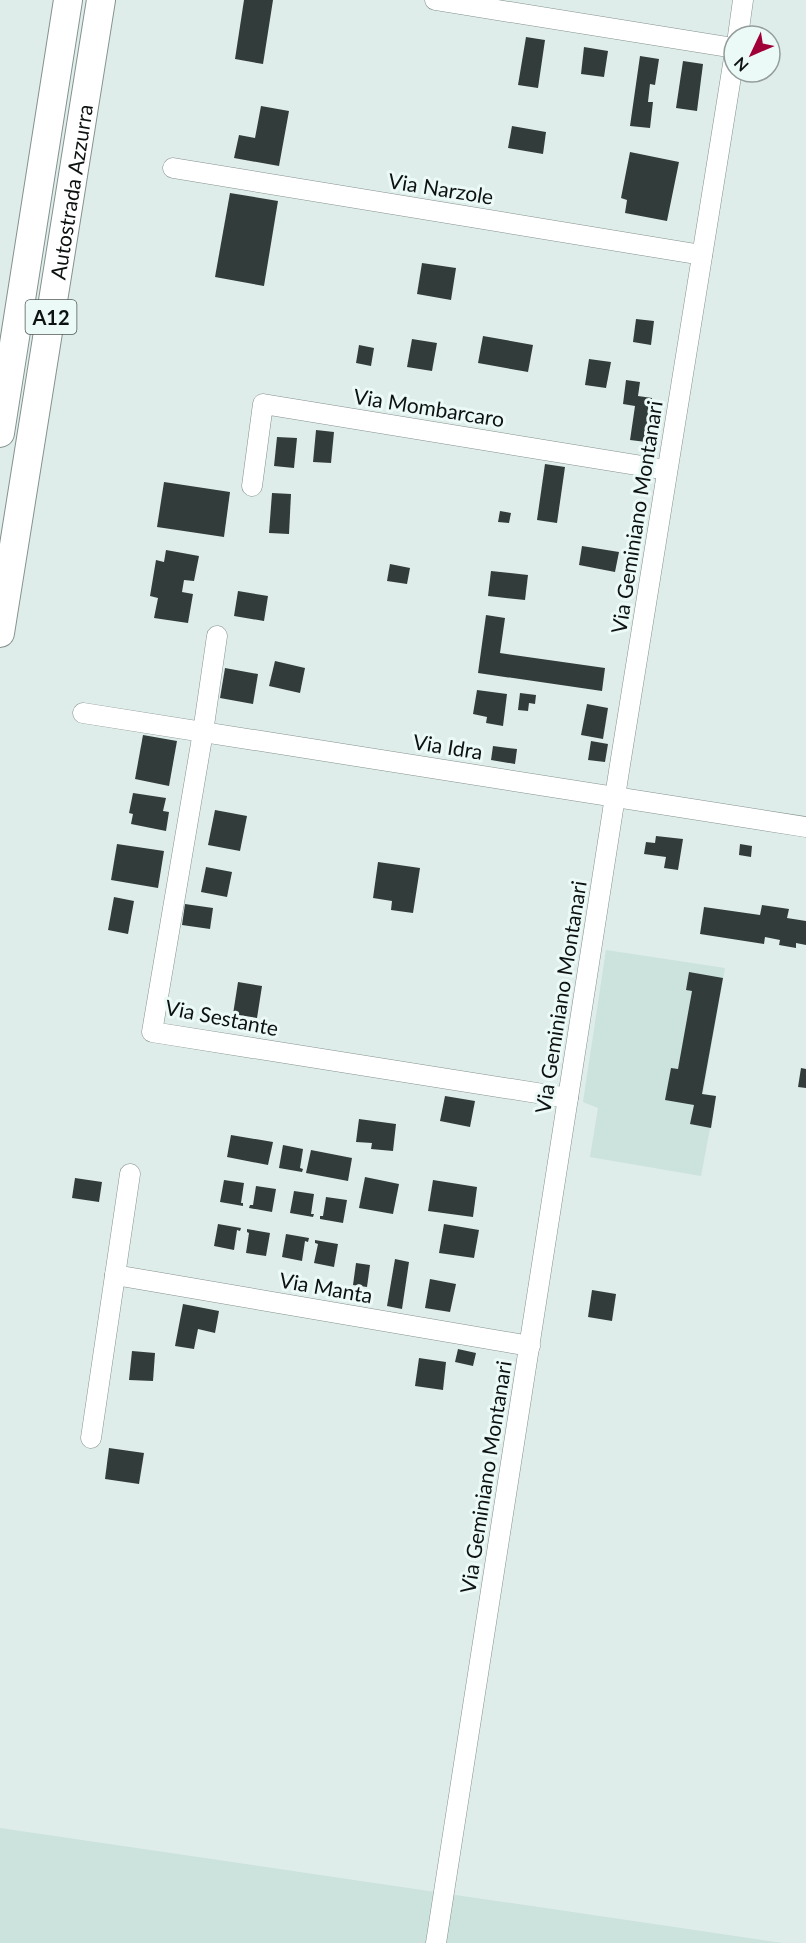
<svg xmlns="http://www.w3.org/2000/svg" width="806" height="1943" viewBox="0 0 806 1943" font-family="Lato,sans-serif">
<rect width="100%" height="100%" fill="#dfedea"/>
<g fill="#cbe2dd">
<path d="M606,950L725,968L703,1094L716,1096L701,1176L590,1157L598,1108L583,1102Z"/>
<path d="M0,1828L783,1943H0Z"/>
</g>
<g fill="#323d3b">
<path d="M244,0H273L263,64L235,59Z"/>
<path d="M526,37L545,40L538,88L518,85Z"/>
<path d="M584,47L608,51L604,77L581,74Z"/>
<path d="M640,56L659,59L655,85L650,84L648,102H653L650,128L630,126Z"/>
<path d="M683,61L703,64L697,111L676,108Z"/>
<path d="M261,106L289,111L279,166L234,158L239,135L255,138Z"/>
<path d="M512,126L546,132L543,154L508,148Z"/>
<path d="M630,152L679,162L667,221L625,213L627,200L621,198Z"/>
<path d="M230,193L278,201L264,286L215,277Z"/>
<path d="M422,263L456,268L451,300L417,294Z"/>
<path d="M636,319L654,321L651,345L633,342Z"/>
<path d="M483,336L533,345L528,372L478,363Z"/>
<path d="M412,339L437,343L432,371L407,367Z"/>
<path d="M359,345L374,348L371,366L356,363Z"/>
<path d="M589,359L611,362L606,388L585,385Z"/>
<path d="M626,380L640,382L638,396L652,398L646,442L630,440L635,406L623,404Z"/>
<path d="M316,430L334,432L331,463L313,462Z"/>
<path d="M277,437L297,438L294,468L274,466Z"/>
<path d="M545,464L565,467L557,523L537,520Z"/>
<path d="M164,482L230,492L224,537L157,527Z"/>
<path d="M272,493L291,494L289,534L269,533Z"/>
<path d="M500,511L511,513L509,523L498,522Z"/>
<path d="M582,546L619,552L615,572L579,565Z"/>
<path d="M166,550L199,556L194,581L184,580L182,592L193,594L188,623L154,618L158,598L150,596L156,560L164,562Z"/>
<path d="M390,564L410,568L407,584L387,581Z"/>
<path d="M491,571L528,575L525,600L488,596Z"/>
<path d="M238,591L268,596L264,621L234,616Z"/>
<path d="M486,615L505,618L500,653L605,668L602,691L478,673Z"/>
<path d="M275,661L305,668L300,693L269,686Z"/>
<path d="M225,668L258,674L253,704L220,698Z"/>
<path d="M477,690L507,694L503,726L486,723L487,717L473,714Z"/>
<path d="M520,693L536,695L535,704L529,703L528,711L518,710Z"/>
<path d="M587,704L608,708L603,739L581,735Z"/>
<path d="M143,735L177,741L169,786L135,779Z"/>
<path d="M591,741L608,744L605,762L588,760Z"/>
<path d="M493,746L517,749L515,764L491,760Z"/>
<path d="M133,793L166,798L163,811L169,812L166,831L131,824L133,814L129,813Z"/>
<path d="M215,810L247,816L240,851L208,845Z"/>
<path d="M656,836L683,839L678,870L664,868L666,857L644,854L646,842L655,843Z"/>
<path d="M117,844L164,851L158,888L111,880Z"/>
<path d="M740,844L752,846L751,857L739,855Z"/>
<path d="M378,862L420,868L413,913L391,910L392,901L373,898Z"/>
<path d="M206,867L232,872L227,897L201,892Z"/>
<path d="M114,897L134,901L128,934L108,930Z"/>
<path d="M185,904L213,908L210,929L182,925Z"/>
<path d="M762,905L789,909L787,918L806,921V945L796,943V948L779,945L780,940L765,937L764,944L700,934L704,907L760,915Z"/>
<path d="M689,972L723,978L702,1094L716,1096L711,1128L690,1124L694,1105L665,1100L671,1068L678,1069L692,991L686,990Z"/>
<path d="M238,982L262,986L257,1018L233,1014Z"/>
<path d="M801,1068L806,1069V1088L798,1087Z"/>
<path d="M445,1096L475,1101L470,1127L440,1121Z"/>
<path d="M359,1119L396,1124L393,1151L371,1149L372,1143L356,1142Z"/>
<path d="M231,1135L273,1142L268,1165L227,1157Z"/>
<path d="M283,1145L303,1149L300,1168L303,1169L302,1172L279,1168Z"/>
<path d="M311,1150L352,1158L348,1181L306,1173Z"/>
<path d="M365,1177L399,1184L393,1214L359,1208Z"/>
<path d="M75,1178L102,1182L99,1202L72,1198Z"/>
<path d="M224,1180L244,1183L241,1203H243V1206L220,1202Z"/>
<path d="M433,1180L477,1187L473,1217L428,1211Z"/>
<path d="M256,1186L276,1189L272,1212L249,1208L250,1205H253Z"/>
<path d="M294,1191L314,1194L311,1214H314L313,1217L290,1213Z"/>
<path d="M326,1197L347,1200L343,1223L320,1219V1216H323Z"/>
<path d="M218,1224L241,1228L240,1231L237,1230L234,1250L214,1246Z"/>
<path d="M444,1224L479,1230L474,1258L439,1253Z"/>
<path d="M247,1229L270,1233L266,1256L246,1253L249,1233L247,1232Z"/>
<path d="M286,1234L309,1238L308,1242L305,1241L302,1261L282,1257Z"/>
<path d="M315,1240L338,1244L334,1267L314,1263L318,1244L315,1243Z"/>
<path d="M395,1259L409,1262L402,1309L387,1306Z"/>
<path d="M356,1263L370,1265L367,1287L353,1285Z"/>
<path d="M430,1279L456,1284L450,1312L425,1308Z"/>
<path d="M592,1290L616,1294L612,1321L588,1317Z"/>
<path d="M183,1304L219,1311L215,1333L198,1329L194,1349L175,1346Z"/>
<path d="M458,1349L476,1353L473,1366L455,1362Z"/>
<path d="M132,1351L155,1353L153,1381L129,1380Z"/>
<path d="M419,1358L446,1362L443,1390L415,1386Z"/>
<path d="M109,1448L144,1453L139,1484L105,1479Z"/>
</g>
<g fill="none" stroke-linecap="round" stroke-linejoin="round">
<defs>
<g id="minor">
<path d="M435,0L734,48"/>
<path d="M738,36L743,0"/>
<path d="M173,168L702,255"/>
<path d="M252,486L263,404L667,470"/>
<path d="M217,636L203,732L152,1032L568,1098"/>
<path d="M83,713L806,827"/>
<path d="M115,1275L530,1346"/>
<path d="M91,1438L130,1174"/>
<path d="M436,1943L619,771L734,58"/>
</g>
<g id="highway">
<path d="M0,433L68,0"/>
<path id="s1" d="M0,633L101,0"/>
</g>
</defs>
<use href="#minor" stroke="#84918e" stroke-width="21"/>
<use href="#highway" stroke="#84918e" stroke-width="30"/>
<use href="#minor" stroke="#fff" stroke-width="20"/>
<use href="#highway" stroke="#fff" stroke-width="28"/>
</g>
<g text-anchor="middle" dominant-baseline="central" stroke-width="6" stroke-linejoin="round" paint-order="stroke">
<rect fill="#ecfaf7" stroke="#505856" stroke-width="1.5" x="25.5" y="300" width="51" height="34" rx="4.5"/>
<g font-size="20" font-weight="bold" fill="#0d1211">
<text x="51" y="317">A12</text>
</g>
<g font-size="21" fill="#0d1211" stroke="#ecfaf7">
<text transform="translate(441 188) rotate(9)">Via Narzole</text>
<text stroke="none"><textPath href="#s1" startOffset="447">Autostrada Azzurra</textPath></text>
<text transform="translate(429 407) rotate(9)">Via Mombarcaro</text>
<text transform="translate(636 517) rotate(-81)">Via Geminiano Montanari</text>
<text transform="translate(448 746) rotate(9)">Via Idra</text>
<text transform="translate(560 997) rotate(-81)">Via Geminiano Montanari</text>
<text transform="translate(222 1017) rotate(11)">Via Sestante</text>
<text transform="translate(326 1287) rotate(10)">Via Manta</text>
<text transform="translate(485 1477) rotate(-81)">Via Geminiano Montanari</text>
</g>
</g>
<g transform="translate(752 54) rotate(226)"><circle r="28" fill="#ecfaf7" stroke="#939d9b" stroke-width="1.5"/>
<path d="M0-4.5L10 22L0 15L-10 22Z" fill="#a00037"/>
<text y="-9" font-size="16" font-weight="bold" text-anchor="middle" fill="#0d1211">N</text>
</g>
</svg>
